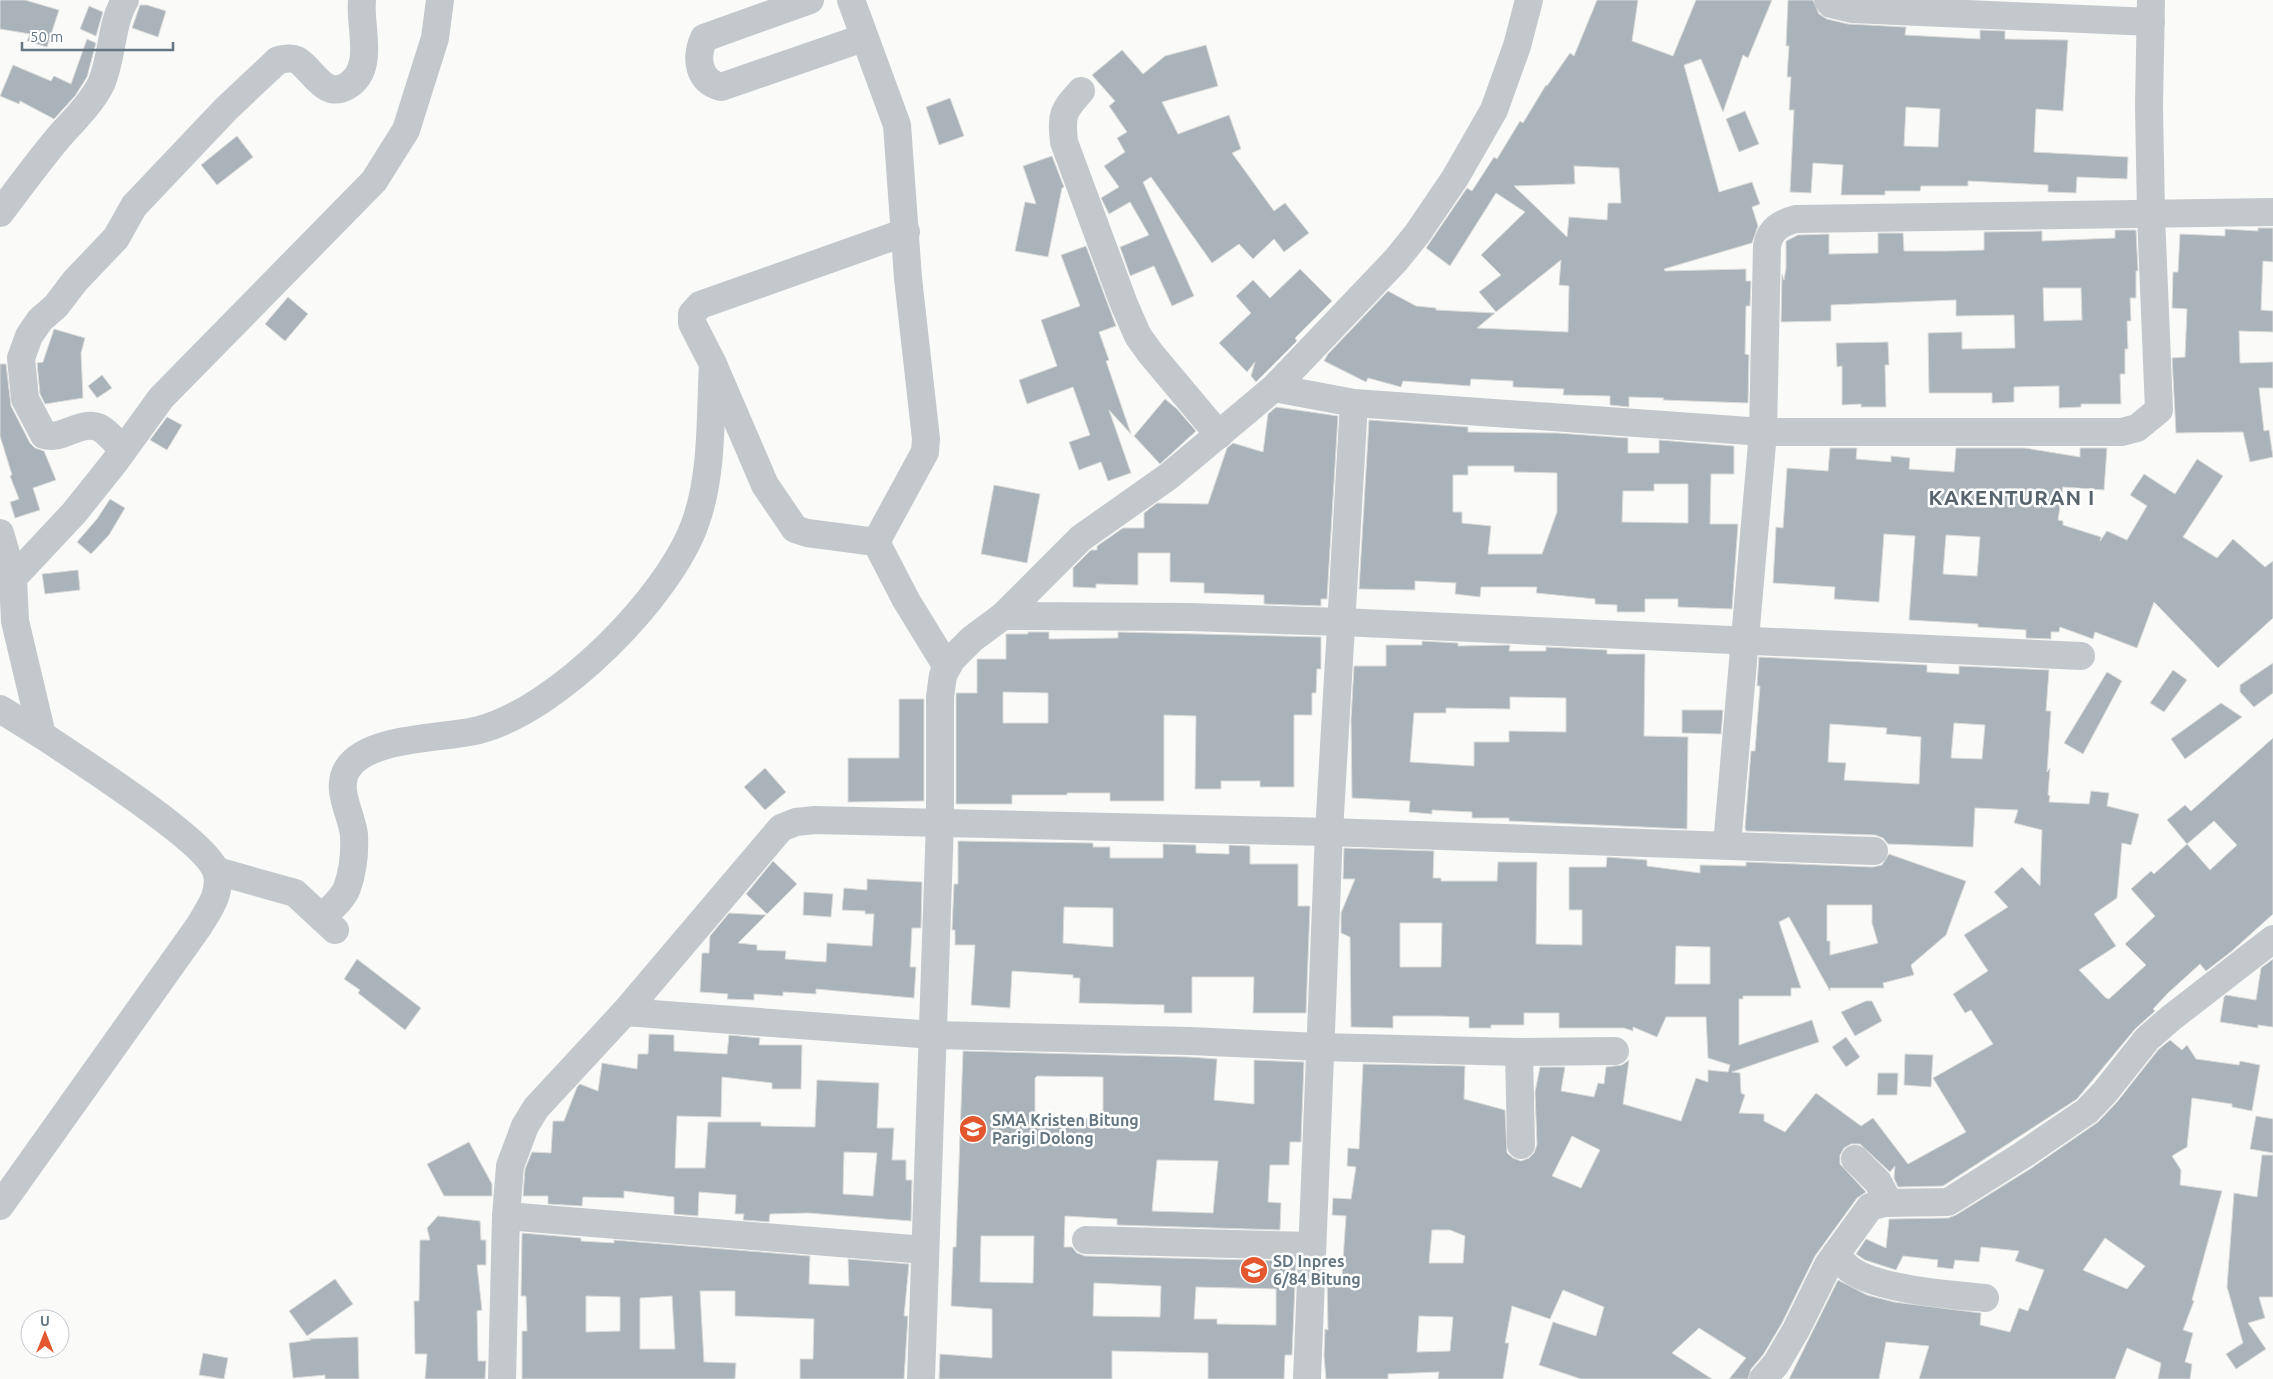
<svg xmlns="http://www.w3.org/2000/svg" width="2273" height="1379" viewBox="0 0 2273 1379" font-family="Ubuntu,sans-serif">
<rect width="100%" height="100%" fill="#fafaf8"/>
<g fill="#aab3b9" stroke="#dcdcda" fill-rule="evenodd">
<path d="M0,0H25L59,10L47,47L27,41L30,34L0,29Z"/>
<path d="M1597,0H1638L1632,41L1673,56L1696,0H1772L1748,58L1743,55L1723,112L1701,59L1684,65L1719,192L1752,182L1760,204L1752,207L1758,226L1752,243L1664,269L1665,271L1746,269V281H1751L1750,306H1746L1745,354L1749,355L1748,403L1663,400L1664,398L1629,397V407L1610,405V396L1563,395L1564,389L1513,387V381L1471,379L1470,386L1403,381L1401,387L1368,378L1366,382L1324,361L1328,354L1388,291L1416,306L1436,308V310L1495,313L1477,328L1568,332L1569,286L1559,285L1561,260L1496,312L1479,292L1501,275L1481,255L1525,212L1496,193L1450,266L1426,248L1467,188L1472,191L1494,157L1497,159L1520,121L1523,123L1546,85L1547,86L1570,53L1574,56ZM1574,166L1619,168L1621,203H1608L1607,220L1569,217L1567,237L1514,186L1575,184Z"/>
<path d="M1788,0H1813L1819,14L1827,19L1848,24L1906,27L1905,35L1980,39V30L2005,31V39L2068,40L2063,111L2036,109L2034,152L2128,157L2127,179L2077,177L2076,193L2048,192V185L1968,181V186H1921L1920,191H1885V195H1841L1843,165L1813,163L1811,193L1790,192L1794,110H1789L1791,77H1787L1789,46H1786ZM1906,107L1940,109L1938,147L1904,146Z"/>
<path d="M140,5H147L166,11L158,37L132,28Z"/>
<path d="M89,6L103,12L96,36L80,29Z"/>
<path d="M87,39L96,43L87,77L75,96L54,119L20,101L19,104L0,96L13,65L51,81L54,76L71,84Z"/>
<path d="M1206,45L1218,86L1162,102L1178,134L1229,115L1241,149L1232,153L1274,211L1285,203L1309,233L1284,252L1274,239L1253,259L1239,244L1212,263L1151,177L1143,182L1194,296L1172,306L1154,266L1130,276V275L1120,247L1149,235L1130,202L1109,214L1101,198L1119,187L1104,166L1125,152L1117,138L1127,132L1109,106L1115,101L1092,75L1122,50L1143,74L1165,56Z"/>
<path d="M950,98L964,136L939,145L926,107Z"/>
<path d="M1745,111L1759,144L1739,152L1726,119Z"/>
<path d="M237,136L253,157L217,185L201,165Z"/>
<path d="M1052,156L1064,187L1062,188L1048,257L1015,251L1025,202L1036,204L1023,166Z"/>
<path d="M2258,228H2273V262L2263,261L2261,310L2273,311V332L2239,331L2240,363L2273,362V388H2259L2264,431L2269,430L2273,457L2250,462L2243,432L2176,433L2172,358L2185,357L2187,309L2172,308L2173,272H2178L2180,234L2225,236V229L2258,231Z"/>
<path d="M2115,230H2136L2138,271H2136V298H2130L2131,321H2127L2128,349H2125V374H2120L2121,404H2081V407L2059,408V386L2014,387V402L1992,403V393H1929L1928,333L1962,332V349L2015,348L2014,315L1956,316V300L1831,305V321L1781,322L1782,274L1784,280L1786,268V241L1798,235L1829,234V254L1878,253V233H1903L1904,251H1947L1984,250V232L2042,231V241L2115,238ZM2043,288H2081L2082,320L2044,321Z"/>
<path d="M1086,246L1116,326L1099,332L1109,360L1106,361L1131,434L1109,410L1131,473L1108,481L1101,462L1079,470L1069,442L1090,435L1073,387L1027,404L1019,380L1057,366L1041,320L1080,306L1061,255Z"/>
<path d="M1300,269L1332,301L1295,338L1297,341L1256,382L1251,376L1255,362L1247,372L1219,343L1251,313L1236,296L1253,280L1270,298Z"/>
<path d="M288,297L308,314L285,341L265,324Z"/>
<path d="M54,329L85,338L81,353L83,398L45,404L40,394L37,363L43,362Z"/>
<path d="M1888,342L1889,365H1885L1886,407H1861V404L1842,405V366L1837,367L1836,343Z"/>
<path d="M0,364H6L11,406L30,443L35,448L44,451L56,480L33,488L40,510L15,518L10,502L19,499L10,476L12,475L0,436Z"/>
<path d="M102,375L112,388L97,398L88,386Z"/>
<path d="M1165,399L1177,409L1196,431L1160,464L1134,436Z"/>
<path d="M1276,407L1338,416L1327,599H1321V606L1264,604V595L1204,593V583L1170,582V553H1138V585L1096,584V588L1073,587V568L1091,550H1097V546L1123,528H1144V513L1157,503L1208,504L1227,448L1233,443L1263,452L1268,414Z"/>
<path d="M167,417L182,425L167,450L150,440Z"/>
<path d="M1369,420L1468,427V432L1557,433L1628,438V453H1659V440L1734,446V474H1711L1710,524H1738L1732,609L1678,607V599H1645V612H1617V605L1595,604V599L1536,593L1537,587H1481L1480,597L1455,594L1456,583L1415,581V590L1359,589ZM1468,466H1514V472L1557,473V512L1542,554H1488L1491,526L1462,523V512H1453V475H1468ZM1654,484H1688V523L1622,522L1623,491H1654Z"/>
<path d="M1830,448H1857L1856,459L1891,462V456L1910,458L1909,469L1954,472L1956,448H2025L2080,457V448H2107L2104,490L2063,487L2058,520L2063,521V525L2101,537L2100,541L2107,531L2127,540L2147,506L2130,495L2144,474L2175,494L2197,459L2223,476L2183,537L2217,558L2233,539L2265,567L2273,561V618L2218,668L2154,602L2137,648L2095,632L2093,639L2060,627L2059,632H2051V639L2026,638V630L1978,627V624L1909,620L1915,536L1884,534L1879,602L1834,599L1835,587L1773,583L1776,527L1783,528L1787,468L1828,471ZM1946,535L1980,537L1977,576L1943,574Z"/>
<path d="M994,485L1040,494L1027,563L981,554Z"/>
<path d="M110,499L125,508L109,535L91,554L77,542L97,519Z"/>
<path d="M78,570L80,590L45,594L42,574Z"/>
<path d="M1028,632H1049V639L1118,638V632L1321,637V669H1317L1316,693H1312V715H1294V787H1260V781H1221V789H1195L1196,716L1164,715V801H1110V793H1067V795H1012V804H956V693H977V659H1006V634H1028ZM1003,692L1048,693V723H1003Z"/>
<path d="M1422,641L1458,643V646L1510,645L1509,651H1546V647L1607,650V654H1645L1644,736L1688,737L1687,829L1509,821V818H1472V812L1432,810V814L1409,812L1410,801L1352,798L1351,720L1354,666H1386V645H1422ZM1510,697L1566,698V732L1509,731V742H1474V766L1410,762L1414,713H1446V708L1510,709Z"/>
<path d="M1759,657L1927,665V672L1959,674V666L2049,670L2046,711H2051L2047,772L2050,768L2048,795L2050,796L2049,802L2089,804L2091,791L2109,793L2107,806L2139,814L2131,845L2122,843L2117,898L2094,914L2116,946L2079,970L2106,998L2109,999L2146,965L2125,944L2155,916L2131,889L2151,871L2154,874L2187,844L2210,870L2237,845L2214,821L2187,844L2167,820L2185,805L2191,811L2273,738V914L2232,951L2206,971L2200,964L2168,993L2153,1009L2155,1011L2135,1029L2077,1099L1943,1186L1898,1187L1894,1178L1895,1166L1890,1172L1860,1144H1851L1844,1148L1840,1155V1164L1866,1192L1857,1198L1815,1256L1782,1323L1763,1355L1751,1369L1748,1379H1729L1746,1358L1699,1328L1672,1353L1712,1379H1581L1539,1365L1553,1322L1596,1336L1604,1307L1563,1290L1550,1319L1512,1306L1505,1343H1509L1503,1379H1438L1439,1372L1388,1374V1379H1326L1324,1356L1325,1329L1328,1330L1327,1274L1342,1275L1346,1216L1332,1215L1333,1198L1351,1199L1356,1167L1347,1166L1348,1148L1359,1149L1363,1064L1465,1066L1464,1099L1505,1110L1507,1153L1513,1158L1521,1161L1529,1158L1534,1153L1537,1145L1535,1092L1540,1067H1565L1561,1091L1594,1097L1598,1083L1604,1084L1606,1067L1622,1065L1629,1060L1623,1104L1681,1121L1696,1078L1708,1082V1070L1728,1072L1730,1065L1708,1058L1706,1017H1666L1657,1037L1633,1027V1031L1624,1028H1559V1013H1524V1025H1491V1028H1469V1017L1437,1016H1393V1028L1351,1027L1350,937L1341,933V913L1355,879H1343L1344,848L1434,851L1433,878H1441V881H1497L1498,862H1537L1536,944L1582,945V910H1569V867H1606L1607,857L1647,860V866L1700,873V865L1746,866V862L1873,867L1882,865L1889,854L1966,881L1946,935L1911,965L1914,975L1883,983L1884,988H1830V991L1789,917L1779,922L1801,988H1791V996H1743V999H1739V1045L1812,1020L1819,1042L1732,1072L1740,1073L1741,1093L1745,1095L1739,1113L1764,1114V1121L1785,1132L1816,1093L1861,1126L1873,1118L1908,1164L1966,1132L1933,1078L1993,1044L1971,1010L1965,1013L1953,994L1988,971L1964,935L2008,907L1994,892L2022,867L2040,886L2042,830L2014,823L2018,810L1975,808L1973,847L1888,844L1883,838L1875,835L1746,831L1745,828L1751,751H1755L1760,686H1757ZM1954,723L1985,725L1982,759L1951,758ZM1830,724L1887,728L1886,734L1921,737L1919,784L1844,780L1846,763L1828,762ZM1827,905H1872V923L1878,943L1830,955V941H1827ZM1400,923H1442L1441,967H1400ZM1676,946L1710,947V984H1675ZM1572,1136L1600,1150L1581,1188L1552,1176ZM1432,1230H1450L1465,1236L1463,1263H1429ZM1419,1316L1453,1317L1450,1351L1417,1352Z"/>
<path d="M2273,663V693L2254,707L2240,692V685Z"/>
<path d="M2173,670L2187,680L2164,712L2150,703Z"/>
<path d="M2107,672L2122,681L2083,754L2064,743Z"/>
<path d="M899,699H924V801L848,802V758H899Z"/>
<path d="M2221,703L2242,717L2185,759L2171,739Z"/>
<path d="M1682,710H1723L1721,734L1682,733Z"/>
<path d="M765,768L786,792L765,810L744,787Z"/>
<path d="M958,841L1093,843V847H1110V858H1163V844L1196,845V853L1229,854V845L1250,846V864H1298V906H1310L1306,1013H1253L1254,977H1192V1013H1164V1005L1079,1003L1080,978H1073V975L1012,971L1010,1008L971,1005L975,945H955V930H952L954,884H958ZM1064,907L1113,908V947L1063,943Z"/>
<path d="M773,861L797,884L767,914L746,894Z"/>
<path d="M867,879L922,882L921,928H912L910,967H916L914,998L816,989V994L783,992V996L754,994V1000L727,999L728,994L700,992L702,953H709L710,936L729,913L766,915L738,943L757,945V950L786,951L785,959L826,962L827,943L872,946L874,914H865V911L842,910L844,888L867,890Z"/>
<path d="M804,892L833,894L831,917L803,915Z"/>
<path d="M357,959L421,1008L405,1030L358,993L360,990L344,979Z"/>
<path d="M2273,959V1027L2258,1025V1028L2220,1022L2224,997L2226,995L2256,1000L2261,968Z"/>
<path d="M1866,1001H1872L1882,1021L1855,1036L1841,1012Z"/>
<path d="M649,1034L674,1035V1051L727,1054L729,1035L760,1038L759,1045H802L801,1089H772V1083L722,1077L721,1117L677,1116L675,1168H705L708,1122H761V1126L815,1127L817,1080L879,1083L877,1128H894L892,1160H906V1180H912L911,1221L808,1213L770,1214L769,1222L743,1220L744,1214H735L736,1195L699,1192L698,1216L674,1214V1197L624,1191V1198L583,1197L582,1206L548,1204V1196H523L525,1169L532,1152L551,1153L553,1121H564L577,1087L580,1084L598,1091L602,1063L637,1069L638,1054H648ZM844,1152L877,1153L873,1196L843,1194Z"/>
<path d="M1846,1037L1860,1057L1846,1067L1832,1047Z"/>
<path d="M2170,1040L2182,1050L2187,1045L2196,1059L2239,1065L2240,1061L2260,1065L2252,1111L2232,1107V1104L2192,1098L2187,1147L2172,1156L2181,1170L2180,1185L2222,1191L2192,1300L2194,1301L2183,1330L2193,1333L2185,1362L2192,1364L2190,1379H2158L2161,1363L2127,1348L2115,1379H1919L1929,1346L1886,1342L1879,1379H1789L1838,1280L1867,1295L1894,1302L1981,1313L1980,1325L2010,1332L2019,1308L2028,1311L2044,1270L2015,1261L2019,1251L1981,1247L1979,1262L1955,1260L1953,1269L1937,1267L1938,1260L1903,1256L1896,1270L1865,1260L1856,1254L1866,1239L1886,1248L1889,1219L1948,1218L1956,1215L2030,1169L2098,1122L2117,1102L2158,1050ZM2105,1238L2145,1266L2127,1289L2083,1270Z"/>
<path d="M963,1051L1189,1057L1217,1059L1214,1100L1254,1104V1060L1304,1062L1301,1142H1290L1289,1165H1270L1268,1202L1281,1203L1280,1230L1117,1225V1219L1065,1216L1064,1247H1072L1077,1253L1085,1256L1296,1261L1292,1355H1285L1284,1379H1208V1353L1112,1351V1379H939L940,1354L992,1358V1309L951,1306L953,1247H956ZM1037,1076L1103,1077V1119L1035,1117V1078ZM1157,1160L1218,1161L1213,1213L1152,1211ZM981,1236H1034L1033,1283L980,1282ZM1094,1283L1161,1286L1160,1317L1093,1316ZM1196,1287L1276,1289V1325L1217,1324V1319H1194Z"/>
<path d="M1905,1054L1933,1055L1931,1087L1904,1085Z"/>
<path d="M1878,1073H1898L1897,1095H1877Z"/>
<path d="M2256,1116L2273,1119V1153L2250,1149Z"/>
<path d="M469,1142L492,1184V1196H444L427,1164Z"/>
<path d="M2262,1155H2273V1297H2259L2265,1318L2248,1323L2266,1349L2236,1369L2226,1354L2243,1343L2227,1287L2234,1193L2257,1197Z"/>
<path d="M438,1216L480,1221L481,1240H486V1265H477L482,1310L477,1311L478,1361H486L485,1379H425L427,1354H415L414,1301H419L420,1240H430L427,1228Z"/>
<path d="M522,1233L581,1238V1241L614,1243V1240L810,1256L809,1284L849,1286L848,1259L909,1264L904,1316H908L904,1379H800V1359H813L814,1319L735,1316V1291H700L704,1362L736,1363L735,1379H522V1331H527L526,1296H521ZM586,1296L620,1297V1331L586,1332ZM672,1296L675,1349H640V1298Z"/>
<path d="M335,1279L353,1304L307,1336L289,1311Z"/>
<path d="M358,1337L359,1379H325V1375L293,1378L289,1343L311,1340L309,1339Z"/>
<path d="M203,1353L228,1358L224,1379L199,1375Z"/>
</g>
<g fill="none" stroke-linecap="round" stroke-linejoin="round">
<g stroke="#c3c8cc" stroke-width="28">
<path d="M810,0L704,38C695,58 698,81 721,87L863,38"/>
<path d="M851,0L897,125L908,278L926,439L925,452L876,542"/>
<path d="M1828,0L1831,4L1852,9L2151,22"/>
<path d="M1081,91C1063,111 1061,114 1064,142L1124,304L1138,336L1151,354L1219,435"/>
<path d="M0,213C19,188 38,162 58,138C73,121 91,104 101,84C113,57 110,26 125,0"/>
<path d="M906,232L700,305L692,314V323L713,364L765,485L795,529L807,533L876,542L906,600L947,667"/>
<path d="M1274,388L1396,260L1417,234L1455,178L1494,110L1517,46L1529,0"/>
<path d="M123,450C117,444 109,433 100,428C81,419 62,441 44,435L25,399L21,358L29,336L40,320L56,306L75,281L116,238L134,206L226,109L278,60C285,59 291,57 297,60C312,68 324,100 347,86C376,69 359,27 362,0"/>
<path d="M0,533L13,578L15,621L42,735C74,757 210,842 217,874C221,894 209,909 199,926L0,1206"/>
<path d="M13,578L74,513L114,463L161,398L374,181L406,130L435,38L440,0"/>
<path d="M1003,616L1081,538L1169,476L1274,388L1354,403L1763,432H2122L2137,428L2159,410L2151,215L2149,106L2151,0"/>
<path d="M0,709L42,735"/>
<path d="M1727,845L1763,432L1767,246C1770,229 1781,223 1796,219L2273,212"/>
<path d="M217,871L295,893L335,930"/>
<path d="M322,918C330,909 343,899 347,888C353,871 355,853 354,835C352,815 334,788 348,768C369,736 445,739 479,730C557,710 670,597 696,521C713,472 710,415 713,364"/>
<path d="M625,1012L933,1035L1190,1041L1320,1047L1519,1052L1615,1051"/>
<path d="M1519,1052L1521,1145"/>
<path d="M1855,1159L1878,1182L1889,1203"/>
<path d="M506,1216L925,1250"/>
<path d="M1086,1240L1312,1246"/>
<path d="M1836,1254C1839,1258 1842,1263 1846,1266C1869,1289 1952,1295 1985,1298"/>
<path d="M502,1379L506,1216L510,1166L525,1126L536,1108L625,1012L781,828L796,822L815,820L1329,832L1354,403"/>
<path d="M921,1379L940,822V697L943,675L952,659L972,639L1003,616L1189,617L1341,622L2081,656"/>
<path d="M1307,1379L1329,832L1874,851"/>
<path d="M1763,1379L1776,1364L1796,1330L1828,1265L1870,1207L1884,1203L1948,1202L2021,1156L2087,1111L2105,1092L2147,1039L2171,1018L2273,939"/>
</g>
</g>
<defs>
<symbol id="school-disc" viewBox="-11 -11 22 22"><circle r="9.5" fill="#e4572e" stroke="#fff"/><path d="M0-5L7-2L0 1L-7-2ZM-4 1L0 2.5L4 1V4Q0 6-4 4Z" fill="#fff"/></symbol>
</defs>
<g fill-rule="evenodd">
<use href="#school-disc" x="957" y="1113" width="32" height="32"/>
<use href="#school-disc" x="1238" y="1254" width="32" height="32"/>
</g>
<g text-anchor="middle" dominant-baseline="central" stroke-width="5" stroke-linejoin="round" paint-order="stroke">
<g font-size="16" font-weight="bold" fill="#657683" stroke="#fff" text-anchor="start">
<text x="992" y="1120">SMA Kristen Bitung<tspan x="992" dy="18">Parigi Dolong</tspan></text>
<text x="1273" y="1261">SD Inpres<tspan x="1273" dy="18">6/84 Bitung</tspan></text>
</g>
<g font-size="21" font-weight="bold" letter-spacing="1" fill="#57646e" stroke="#fff">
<text x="2012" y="497">KAKENTURAN I</text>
</g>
</g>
<g transform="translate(45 1334)"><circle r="24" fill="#ffffff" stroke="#c1c8cd"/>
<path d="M0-4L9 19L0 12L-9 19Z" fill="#e4572e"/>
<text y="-8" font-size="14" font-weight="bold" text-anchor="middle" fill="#657683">U</text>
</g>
<path d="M22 42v8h151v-8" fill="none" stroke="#657683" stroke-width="2.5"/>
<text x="30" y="42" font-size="15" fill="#657683" stroke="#ffffff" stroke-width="4" paint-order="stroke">50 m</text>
</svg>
